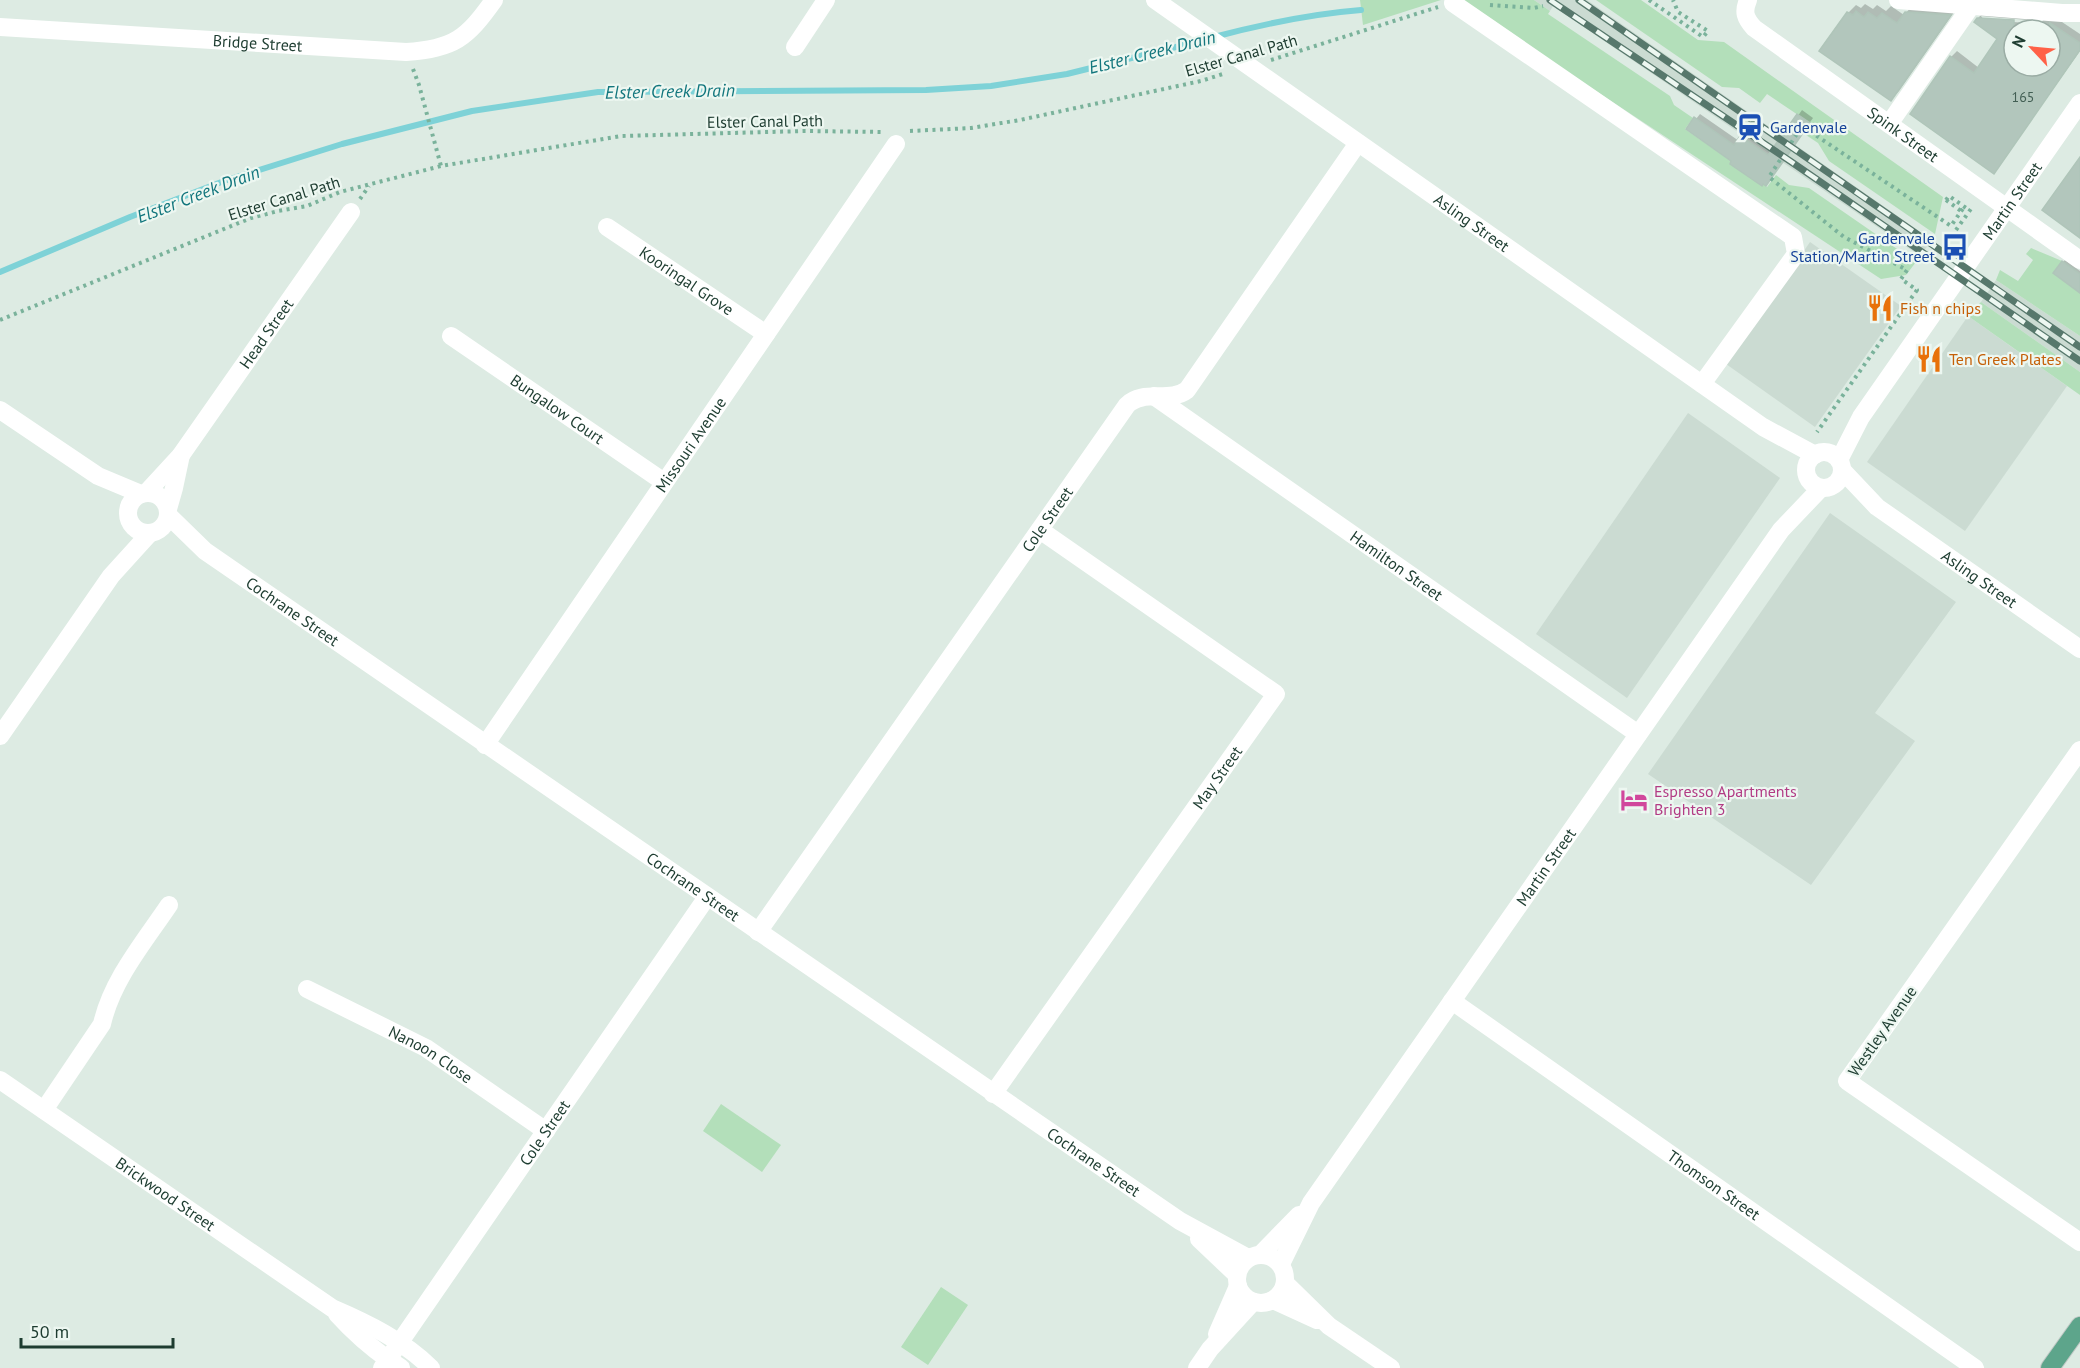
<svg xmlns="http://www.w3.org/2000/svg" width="2080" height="1368" viewBox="0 0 2080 1368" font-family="'PT Sans',sans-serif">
<rect width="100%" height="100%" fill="#ddebe3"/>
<g fill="#cbdbd2">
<path d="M1534,0H1587L1932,240L1920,256L1553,6L1550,11Z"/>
<path d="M1810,242L1901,306L1815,427L1726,364Z"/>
<path d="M1996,280L2080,336V372L1981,302Z"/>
<path d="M1968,316L2067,386L1965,531L1867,462Z"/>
<path d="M1688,413L1780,478L1627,698L1536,634Z"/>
<path d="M1830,513L1956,602L1875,713L1915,741L1811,885L1648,774Z"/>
</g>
<g fill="#b3dfba">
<path d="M1360,0H1441L1363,25Z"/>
<path d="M1455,0H1534L1550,11L1548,14L1670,96L1674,105L1693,118L1685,129L1731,161L1730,164L1740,171L1746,172L1745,174L1762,186L1763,184L1767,187L1776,175L1789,185L1809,188L1916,262L1906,275L1881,279L1599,93Z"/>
<path d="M1596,0H1641L1698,40L1724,42L1943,197L1935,234L1829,161L1818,143L1803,133L1810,123L1767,94L1760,103L1739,88L1722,87Z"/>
<path d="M2031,248L2062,261L2053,273L2076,290L2080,284V336L1996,280L2000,270L2018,281L2033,260L2026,254Z"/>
<path d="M1981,302L2080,372V395L1968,316Z"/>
<path d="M721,1104L781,1145L762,1172L703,1131Z"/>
<path d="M941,1287L968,1305L928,1365L901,1347Z"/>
</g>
<g fill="#0003" fill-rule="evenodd">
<path d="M1865,4L1873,9L1877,5L1886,11L1891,6L1904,15L1914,4L1957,8L1899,91L1891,99L1848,13L1856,5L1861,8Z"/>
<path d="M1984,12L2027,16L2040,24L2046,17L2059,20L2080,34V51L1994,172L1951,57L1957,51L1979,68L1999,39L1978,18ZM1981,16L2028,20V23L1984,20ZM2014,30H2050V66H2014Z"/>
<path d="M1802,110L1813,118L1766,184L1688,129L1700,114L1739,141L1745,133L1773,152Z"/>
<path d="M2065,260L2080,271V283L2063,262Z"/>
</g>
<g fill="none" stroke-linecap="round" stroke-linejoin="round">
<g stroke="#7ed2d7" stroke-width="6">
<path d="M1214,37C1263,24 1310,14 1361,10"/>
<path d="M0,272L130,217L224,181L342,144L472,111L598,92L926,90L991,86L1067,74L1204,40"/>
</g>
</g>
<g fill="#b2c6bc" stroke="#afc5b9" stroke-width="1.5">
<path d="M1856,11L1864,17L1868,12L1877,18L1882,13L1897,23L1905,12L1951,15L1891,101L1819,51L1847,12L1853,15Z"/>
<path d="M1977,18L2014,20V66H2050V23L2080,43V50L1994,174L1910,114L1950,56L1974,73L1997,39L1974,22Z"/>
<path d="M1797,114L1810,123L1766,186L1763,184L1762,186L1730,164L1731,161L1686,129L1694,117L1734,145L1740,136L1768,155Z"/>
<path d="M2080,157V238L2042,210Z"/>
<path d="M2062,261L2080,274V293L2053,273Z"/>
</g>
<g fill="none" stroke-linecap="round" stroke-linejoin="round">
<defs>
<path id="major" d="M2050,1368L2080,1326"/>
</defs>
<use href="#major" stroke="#c0c8c5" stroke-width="20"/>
<g stroke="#7ab29b" stroke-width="4" stroke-dasharray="3 4.5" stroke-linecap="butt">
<path d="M1649,0L1703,37L1708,31L1678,12L1673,0"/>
<path d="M1490,5L1534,8L1543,6"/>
<path d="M1271,60L1438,7"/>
<path d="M413,69L419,85L441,166"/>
<path d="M910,131L971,128L1020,120L1201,81L1226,73"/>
<path d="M1791,143L1802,126L1951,226L1964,207"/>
<path d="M1780,160L1769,177L1844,237L1907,270L1901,279L1917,290L1817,432"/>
<path d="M360,199L369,186"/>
<path d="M1946,200L1949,196L1969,210"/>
<path d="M1946,200L1961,211"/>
<path d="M1956,230L1973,206"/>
<path d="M0,320L251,218L278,211L307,206L340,192L441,166L621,136L805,131L884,132"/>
</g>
<g stroke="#fff" stroke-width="18">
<path id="s1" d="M1155,0L1763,427L1815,455"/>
<path id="s2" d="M1748,0C1743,12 1745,18 1754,28L2080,260"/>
<path d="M1898,0L2062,13H2080"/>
<path d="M1453,3L1793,237L1796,254L1702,384"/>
<path id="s3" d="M0,27L406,52C454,49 467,38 494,0"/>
<path d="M795,47L826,0"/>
<path d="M1889,124L1971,6"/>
<path id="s4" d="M607,227L766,334"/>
<path id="s5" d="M451,336L664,482"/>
<path id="s6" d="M1154,396L1638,734"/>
<path d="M0,410L98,476L141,494"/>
<circle cx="1824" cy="470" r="18"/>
<path id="s7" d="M1839,460L1861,417L2080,103"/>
<path id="s8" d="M1842,470L1877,507L2080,649"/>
<path id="s9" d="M146,493L181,455L351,212"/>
<circle cx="148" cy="513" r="20"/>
<path d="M168,509L174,488L181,455"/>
<path id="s10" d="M168,515L205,551L1180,1221L1248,1258"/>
<path d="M0,736L111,576L150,533"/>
<path id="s11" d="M485,745L896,144"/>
<path d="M2080,750L1847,1081L2080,1242"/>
<path id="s12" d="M758,932L1127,405C1143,389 1170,403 1187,390L1358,143"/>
<path id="s13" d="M307,989L426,1048L546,1131"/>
<path id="s14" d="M1452,1001L1975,1368"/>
<path id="s15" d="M0,1080L332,1308C367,1323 404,1341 431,1368"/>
<path id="s16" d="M993,1094L1276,694L1040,530"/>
<path d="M44,1110L102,1024C112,980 144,942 169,905"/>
<path d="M1199,1239L1237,1275"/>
<path d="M1261,1254L1299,1215"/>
<circle cx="1261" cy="1279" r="24"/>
<path id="s17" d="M1281,1264L1311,1203L1781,530L1821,488"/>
<path d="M1285,1283L1329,1326L1391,1368"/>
<path d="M1273,1300L1317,1320"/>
<path d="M337,1314C356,1335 377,1353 401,1368"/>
<path d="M1217,1334L1238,1286"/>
<path id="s18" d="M382,1368L707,897"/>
<path d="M1197,1368L1210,1349L1253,1302"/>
</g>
<use href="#major" stroke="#5da58b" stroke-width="18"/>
<defs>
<g id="rail">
<path d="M1550,0L1793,163L2080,361"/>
<path d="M1579,0L2080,347"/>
</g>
</defs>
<use href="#rail" stroke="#57786c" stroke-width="7"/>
<use href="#rail" stroke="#edf7f1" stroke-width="4.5" stroke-dasharray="14" stroke-linecap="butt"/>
</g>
<defs>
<symbol id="station-bare" viewBox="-9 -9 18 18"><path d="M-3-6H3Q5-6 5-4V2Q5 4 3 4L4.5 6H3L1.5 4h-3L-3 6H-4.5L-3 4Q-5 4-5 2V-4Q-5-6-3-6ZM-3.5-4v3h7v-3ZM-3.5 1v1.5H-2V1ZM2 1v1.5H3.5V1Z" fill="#1a4fb4" stroke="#edf7f1" stroke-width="2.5" paint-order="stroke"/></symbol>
<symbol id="bus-bare" viewBox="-9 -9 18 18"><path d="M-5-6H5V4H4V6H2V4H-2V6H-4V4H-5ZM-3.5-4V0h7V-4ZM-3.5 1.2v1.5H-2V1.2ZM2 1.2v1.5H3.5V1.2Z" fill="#1a4fb4" stroke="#edf7f1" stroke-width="2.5" paint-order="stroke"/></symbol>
<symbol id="restaurant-bare" viewBox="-9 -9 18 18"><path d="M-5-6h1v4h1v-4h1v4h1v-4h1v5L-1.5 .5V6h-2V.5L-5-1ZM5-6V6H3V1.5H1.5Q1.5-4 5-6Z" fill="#e8710a" stroke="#edf7f1" stroke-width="2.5" paint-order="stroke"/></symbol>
<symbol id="hotel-bare" viewBox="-9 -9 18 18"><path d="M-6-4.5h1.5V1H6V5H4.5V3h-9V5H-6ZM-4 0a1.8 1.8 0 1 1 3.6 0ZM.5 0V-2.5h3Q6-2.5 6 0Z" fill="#d1479c" stroke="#edf7f1" stroke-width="2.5" paint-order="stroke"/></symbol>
</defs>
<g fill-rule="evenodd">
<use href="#station-bare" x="1731" y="108" width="38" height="38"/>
<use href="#bus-bare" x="1936" y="228" width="38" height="38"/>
<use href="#restaurant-bare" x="1861" y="289" width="38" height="38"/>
<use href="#restaurant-bare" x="1910" y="340" width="38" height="38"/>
<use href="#hotel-bare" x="1615" y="781" width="38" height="38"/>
</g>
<g text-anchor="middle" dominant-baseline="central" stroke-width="4.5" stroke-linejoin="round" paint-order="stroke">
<g font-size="14" fill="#425e53">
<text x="2023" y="97">165</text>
</g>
<g font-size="16" fill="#1d3c30" stroke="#edf7f1">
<text stroke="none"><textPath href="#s3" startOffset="258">Bridge Street</textPath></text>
<text transform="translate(1241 55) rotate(-16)">Elster Canal Path</text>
<text transform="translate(765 121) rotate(-1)">Elster Canal Path</text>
<text stroke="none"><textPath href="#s2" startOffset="214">Spink Street</textPath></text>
<text transform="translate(284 198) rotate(-17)">Elster Canal Path</text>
<text stroke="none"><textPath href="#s7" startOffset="312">Martin Street</textPath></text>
<text stroke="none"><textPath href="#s1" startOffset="387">Asling Street</textPath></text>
<text stroke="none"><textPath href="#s4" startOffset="96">Kooringal Grove</textPath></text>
<text stroke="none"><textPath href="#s9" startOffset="200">Head Street</textPath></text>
<text stroke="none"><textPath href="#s5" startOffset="129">Bungalow Court</textPath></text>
<text stroke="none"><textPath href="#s11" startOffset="364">Missouri Avenue</textPath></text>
<text stroke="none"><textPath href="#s12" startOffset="504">Cole Street</textPath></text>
<text stroke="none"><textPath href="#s6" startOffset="296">Hamilton Street</textPath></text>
<text stroke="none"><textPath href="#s8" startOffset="176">Asling Street</textPath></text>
<text stroke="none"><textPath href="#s10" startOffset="158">Cochrane Street</textPath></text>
<text stroke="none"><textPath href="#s16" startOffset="388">May Street</textPath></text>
<text stroke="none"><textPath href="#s17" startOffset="478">Martin Street</textPath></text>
<text stroke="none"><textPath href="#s10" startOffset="644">Cochrane Street</textPath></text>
<text transform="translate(1882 1031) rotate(-55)">Westley Avenue</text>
<text stroke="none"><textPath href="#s13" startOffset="140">Nanoon Close</textPath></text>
<text stroke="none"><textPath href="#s18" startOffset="286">Cole Street</textPath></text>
<text stroke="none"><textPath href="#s10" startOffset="1130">Cochrane Street</textPath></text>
<text stroke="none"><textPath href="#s14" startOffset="320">Thomson Street</textPath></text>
<text stroke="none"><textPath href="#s15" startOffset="201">Brickwood Street</textPath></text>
</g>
<g font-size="16" fill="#164399" stroke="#edf7f1" text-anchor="start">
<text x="1770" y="127">Gardenvale</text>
<text x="1935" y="238" text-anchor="end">Gardenvale<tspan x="1935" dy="18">Station/Martin Street</tspan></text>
</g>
<g font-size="16" fill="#c56008" stroke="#edf7f1" text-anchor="start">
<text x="1900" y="308">Fish n chips</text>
<text x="1949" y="359">Ten Greek Plates</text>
</g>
<g font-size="16" fill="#b23c85" stroke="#edf7f1" text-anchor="start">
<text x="1654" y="791">Espresso Apartments<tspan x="1654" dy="18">Brighten 3</tspan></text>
</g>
<g font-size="18" font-style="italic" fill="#12767d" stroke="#edf7f1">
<text transform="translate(1152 52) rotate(-14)">Elster Creek Drain</text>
<text transform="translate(670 91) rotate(-1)">Elster Creek Drain</text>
<text transform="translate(198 194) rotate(-21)">Elster Creek Drain</text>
</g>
</g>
<g transform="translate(2032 48) rotate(296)"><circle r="28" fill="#edf7f1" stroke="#9aaca4" stroke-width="1.5"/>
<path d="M0-4.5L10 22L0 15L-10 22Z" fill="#ff6147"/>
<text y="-9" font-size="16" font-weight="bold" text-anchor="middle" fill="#1d3c30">N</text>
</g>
<path d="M21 1338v9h152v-9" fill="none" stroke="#1d3c30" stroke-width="3"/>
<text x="30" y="1338" font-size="18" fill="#1d3c30" stroke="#edf7f1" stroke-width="4.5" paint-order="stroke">50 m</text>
</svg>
